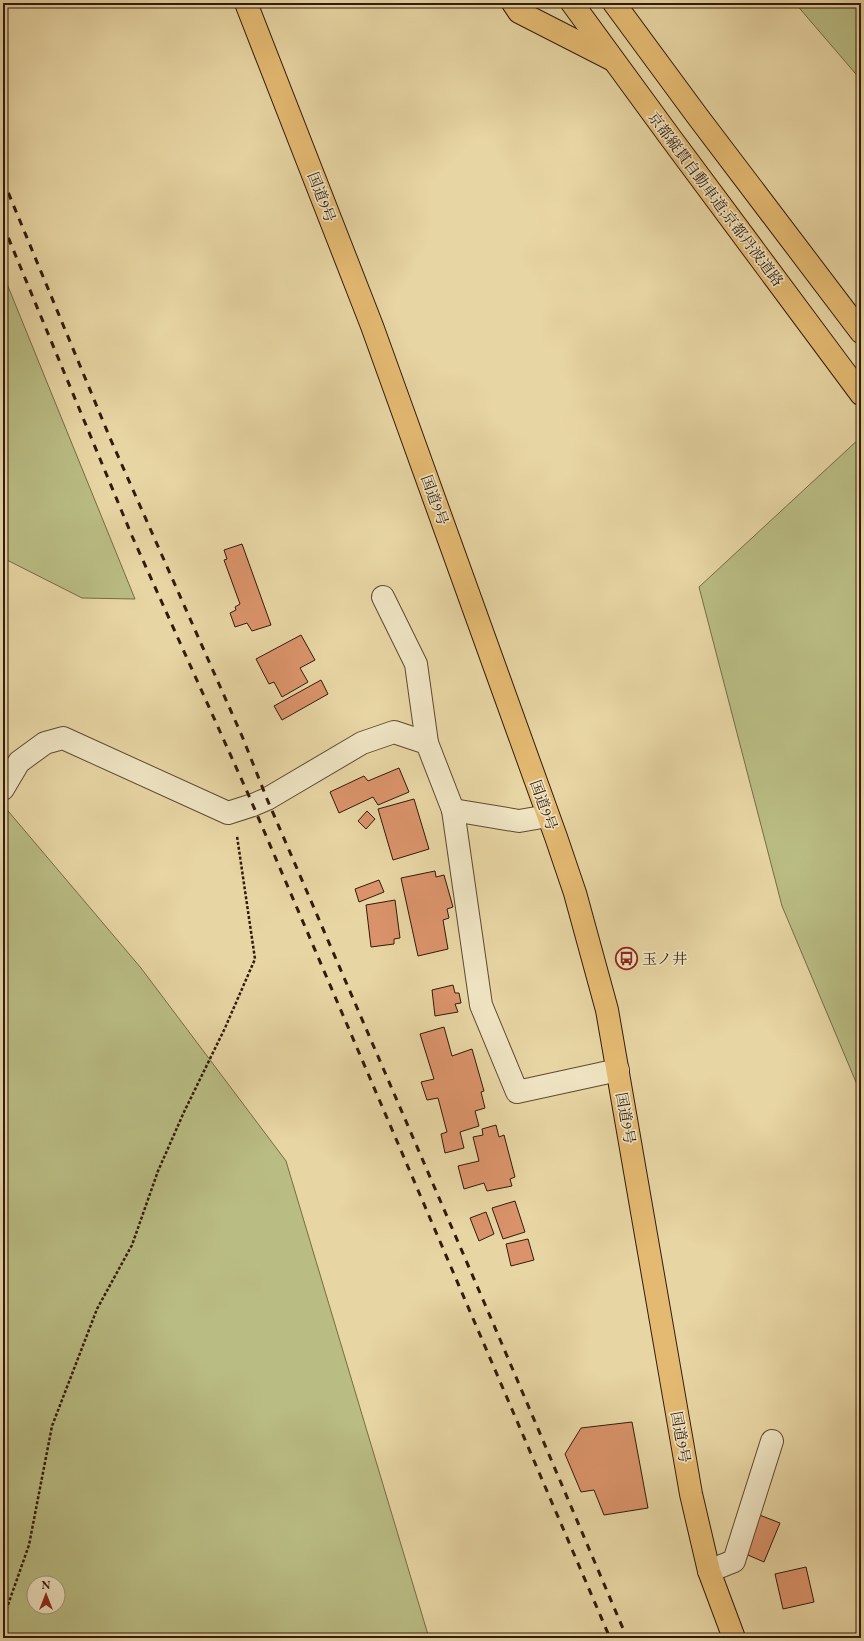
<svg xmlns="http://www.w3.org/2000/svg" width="864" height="1641" viewBox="0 0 864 1641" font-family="'EB Garamond','Noto Serif JP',serif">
<rect width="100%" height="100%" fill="#e7d5a3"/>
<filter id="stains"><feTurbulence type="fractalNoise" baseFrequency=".005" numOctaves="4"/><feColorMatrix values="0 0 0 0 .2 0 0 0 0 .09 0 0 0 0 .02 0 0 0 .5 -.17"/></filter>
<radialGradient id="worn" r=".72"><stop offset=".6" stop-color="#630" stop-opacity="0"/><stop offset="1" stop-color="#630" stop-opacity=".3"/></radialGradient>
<g fill="#b9bc83" stroke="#766b47" fill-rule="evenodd">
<path d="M795,3H861V80Z"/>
<path d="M3,274L135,599L82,598L3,558Z"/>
<path d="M861,437V1094L782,906L699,587Z"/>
<path d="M3,805L141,968L286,1161L429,1638H3ZM34,1583H58V1607H34Z"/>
</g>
<g fill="#da936a" stroke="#321a0b">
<path d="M242,544L271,625L252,631L247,623L235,627L230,613L236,610L235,607L240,604L224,560L227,559L224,550Z"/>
<path d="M301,635L315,660L300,668L308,682L282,697L274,682L269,684L256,659Z"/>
<path d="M321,680L328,694L282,720L274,706Z"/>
<path d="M399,768L409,792L378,805L373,797L339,813L330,792L364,776L368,781Z"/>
<path d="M414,799L429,849L393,860L378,809Z"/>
<path d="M367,811L375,819L366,829L358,821Z"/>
<path d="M435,871L436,877L444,875L453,907L447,909L449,918L443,920L448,949L418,956L401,878Z"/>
<path d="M379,880L384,892L359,902L355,889Z"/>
<path d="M395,900L400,938L394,939V944L371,947L366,905Z"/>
<path d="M453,985L455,993H459L461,1003L455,1004L458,1012L435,1016L432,990Z"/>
<path d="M444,1027L452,1056L472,1049L484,1091L481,1092L485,1108L475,1111L479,1126L460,1132L464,1148L445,1153L441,1134L447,1132L438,1098L427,1100L421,1082L434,1079L420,1034Z"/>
<path d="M496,1125L499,1137L504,1135L515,1177L510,1179L512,1186L487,1191L484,1183L464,1189L458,1166L479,1161L473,1137L483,1135L482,1129Z"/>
<path d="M515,1201L525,1232L503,1239L492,1208Z"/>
<path d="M486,1212L494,1234L479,1241L470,1218Z"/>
<path d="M528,1239L534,1260L511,1266L506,1244Z"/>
<path d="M632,1422L648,1508L604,1515L594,1490L581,1492L565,1454L581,1428Z"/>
<path d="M757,1514L780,1523L764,1562L741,1552Z"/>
<path d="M806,1567L814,1602L783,1609L775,1574Z"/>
</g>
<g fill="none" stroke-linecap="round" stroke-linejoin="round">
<defs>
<g id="minor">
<path d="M383,597L416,664L427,743"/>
<path d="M3,789L19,762L45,743L63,738L228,813L253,805L267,799L362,743L394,732L427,743L453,810L481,1005L517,1092L618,1070"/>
<path d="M453,810L519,821L548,816"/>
<path d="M709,1571L734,1561L772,1441"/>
</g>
<g id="highway">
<path d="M246,3L372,326L556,837L575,893L607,1010L691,1494L709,1571L734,1638"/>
<path d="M513,3L519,12L611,59"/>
<path d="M572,3L670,137L861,394"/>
<path d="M614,3L698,117L861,332"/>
</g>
</defs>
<use href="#minor" stroke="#5f4931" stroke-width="24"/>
<use href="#highway" stroke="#321a0b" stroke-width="24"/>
<path stroke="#321a0b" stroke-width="2.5" stroke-dasharray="3 2" stroke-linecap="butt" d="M3,1619L29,1545L52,1426L97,1309L132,1245L158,1171L184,1112L225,1028L255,959L237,836"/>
<use href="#minor" stroke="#efe4c3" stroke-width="22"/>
<use href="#highway" stroke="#e4ba72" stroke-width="22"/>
<g stroke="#321a0b" stroke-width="3" stroke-dasharray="7 7" stroke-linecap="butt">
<path d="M3,180L110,438L242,736L267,799L493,1323L627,1638"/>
<path d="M3,225L132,536L249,796L610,1638"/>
</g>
</g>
<defs>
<symbol id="bus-ring" viewBox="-11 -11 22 22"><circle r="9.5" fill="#efe4c3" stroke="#8f2418" stroke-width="1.5"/><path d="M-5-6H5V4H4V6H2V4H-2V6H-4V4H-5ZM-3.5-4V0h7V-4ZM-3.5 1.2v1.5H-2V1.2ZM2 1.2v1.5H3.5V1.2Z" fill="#8f2418"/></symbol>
</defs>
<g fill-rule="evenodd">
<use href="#bus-ring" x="614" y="946" width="25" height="25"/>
</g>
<g text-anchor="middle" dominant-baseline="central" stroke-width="3.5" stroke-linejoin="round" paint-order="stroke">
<g font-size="15" fill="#321a0b" stroke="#efe4c3">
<text transform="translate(322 197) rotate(69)">国道9号</text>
<text transform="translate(716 199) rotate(53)">京都縦貫自動車道;京都丹波道路</text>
<text transform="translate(435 500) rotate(70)">国道9号</text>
<text transform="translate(544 805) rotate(70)">国道9号</text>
<text transform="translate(626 1118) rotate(80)">国道9号</text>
<text transform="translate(681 1437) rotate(80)">国道9号</text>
</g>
<g font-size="15" fill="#321a0b" stroke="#efe4c3" text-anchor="start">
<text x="642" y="958">玉ノ井</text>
</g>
</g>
<rect width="864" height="1641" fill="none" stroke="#e7d5a3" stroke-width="16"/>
<rect x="4" y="4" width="856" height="1633" fill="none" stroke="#321a0b" stroke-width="2"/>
<rect x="8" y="8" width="848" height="1625" fill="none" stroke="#321a0b"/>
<g transform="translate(46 1595)"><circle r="19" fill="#efe4c3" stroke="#a39379"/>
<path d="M0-3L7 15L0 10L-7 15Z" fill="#8f2418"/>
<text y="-6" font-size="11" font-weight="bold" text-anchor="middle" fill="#321a0b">N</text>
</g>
<rect width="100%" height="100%" filter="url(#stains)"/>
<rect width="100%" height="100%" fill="url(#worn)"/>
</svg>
